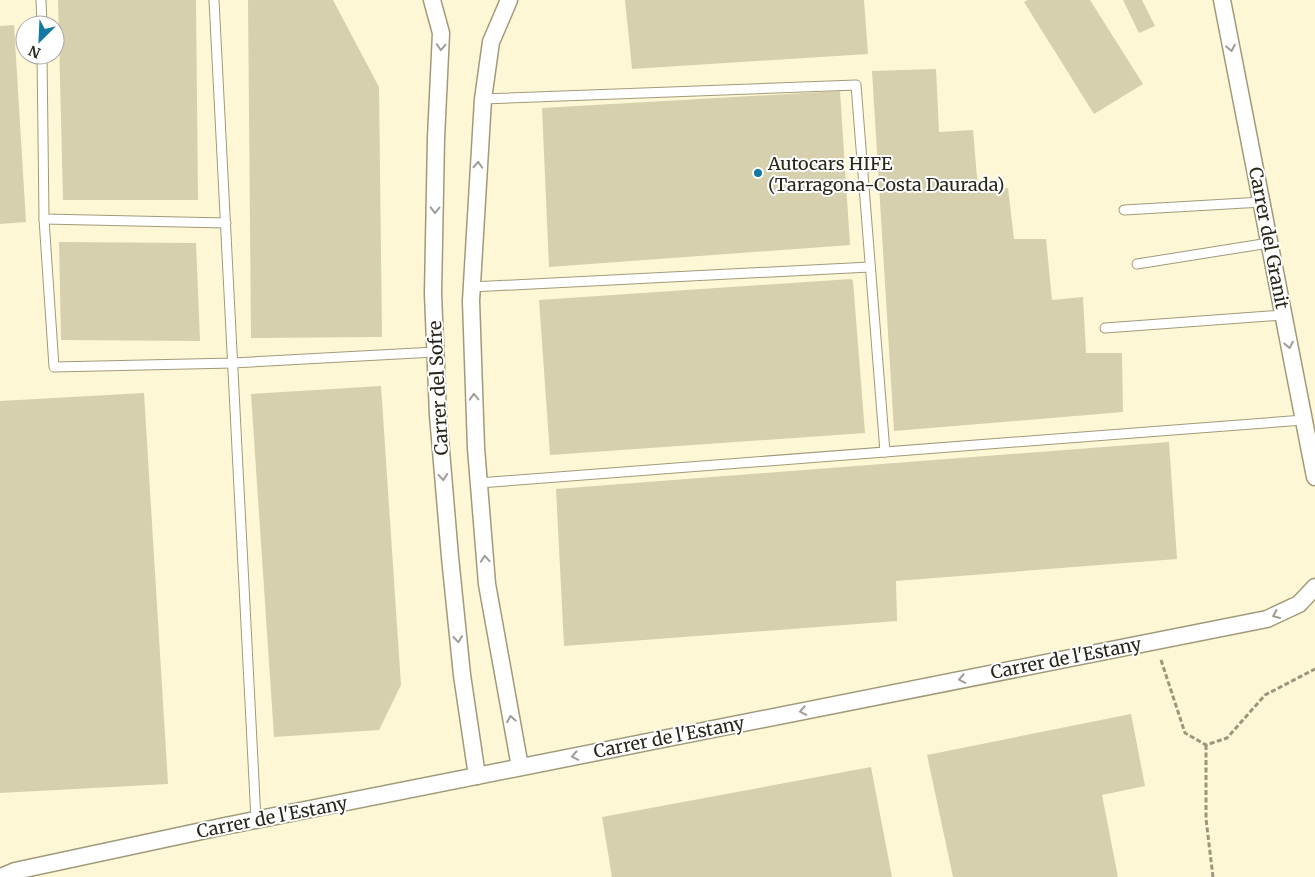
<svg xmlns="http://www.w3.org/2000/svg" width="1315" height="877" viewBox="0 0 1315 877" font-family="Merriweather,serif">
<rect width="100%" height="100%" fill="#fef7d5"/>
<g fill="#d7d0af">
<path d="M58,0H196L198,200H63Z"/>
<path d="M248,0H333L379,87L382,337L251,338Z"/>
<path d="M625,0H864L868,54L632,69Z"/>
<path d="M1028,0H1090L1143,84L1094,114L1024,2Z"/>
<path d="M1123,0H1142L1155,26L1139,33Z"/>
<path d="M14,25L26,222L0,224V26Z"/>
<path d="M936,69L939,132L973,130L978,189L1008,188L1014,239H1046L1052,300L1083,297L1086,353H1122L1123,412L894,431L872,71Z"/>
<path d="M840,91L850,245L549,267L542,108Z"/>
<path d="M59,242L196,243L200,341L61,340Z"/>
<path d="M851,279L853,281L865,433L550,455L539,300Z"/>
<path d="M381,386L401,685L379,730L274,737L251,394Z"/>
<path d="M144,393L168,784L0,793V401Z"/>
<path d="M1169,442L1177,559L896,581L897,621L564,646L556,489Z"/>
<path d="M1131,714L1145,786L1102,795L1118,877H953L927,755Z"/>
<path d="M871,767L892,877H612L602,817Z"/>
</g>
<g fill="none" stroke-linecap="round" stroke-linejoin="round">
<defs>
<g id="service">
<path d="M41,0L42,25"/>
<path d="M214,0L256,820"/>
<path d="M42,55L44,219L54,367L233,363L435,352"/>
<path d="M483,99L856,85L885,452"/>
<path d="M1124,210L1262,202"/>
<path d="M44,219L226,223"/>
<path d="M1137,264L1269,243"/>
<path d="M471,287L870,267"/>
<path d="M1105,328L1283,315"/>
<path d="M479,483L1304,420"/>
</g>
<g id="minor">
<path d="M432,0L441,33L436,138L433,294L438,415L450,557L462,675L477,776"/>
<path d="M509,0L491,42L483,99L471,301L476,448L487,584L520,767"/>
<path d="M1222,0L1315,477"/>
<path d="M1,877L15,871L225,826L1267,619L1299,604L1315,587"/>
</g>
</defs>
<use href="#service" stroke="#a19a7a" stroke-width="11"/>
<use href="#minor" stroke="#a19a7a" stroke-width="19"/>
<g stroke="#9a967d" stroke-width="3" stroke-dasharray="5 2.5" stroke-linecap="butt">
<path d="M1161,660L1185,733L1206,745L1227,738L1265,695L1315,669"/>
<path d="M1206,745V819L1213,877"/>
</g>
<use href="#service" stroke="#fff" stroke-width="9"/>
<use href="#minor" stroke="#fff" stroke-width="16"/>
</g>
<defs><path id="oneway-chevron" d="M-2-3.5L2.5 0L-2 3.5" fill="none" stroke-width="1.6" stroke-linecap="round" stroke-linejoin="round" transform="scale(1.25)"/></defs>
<g stroke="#9e9d98">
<use href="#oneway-chevron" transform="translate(441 47) rotate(93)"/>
<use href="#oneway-chevron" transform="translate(1231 48) rotate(79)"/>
<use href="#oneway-chevron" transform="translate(478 165) rotate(-87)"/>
<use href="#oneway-chevron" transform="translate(435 210) rotate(91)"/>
<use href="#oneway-chevron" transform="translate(1289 345) rotate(79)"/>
<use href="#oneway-chevron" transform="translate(474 397) rotate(-92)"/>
<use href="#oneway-chevron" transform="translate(443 477) rotate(85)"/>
<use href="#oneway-chevron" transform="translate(485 559) rotate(-94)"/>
<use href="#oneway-chevron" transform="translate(1276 615) rotate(155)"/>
<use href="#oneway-chevron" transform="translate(458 639) rotate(84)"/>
<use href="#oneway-chevron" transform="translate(962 679) rotate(169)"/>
<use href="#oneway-chevron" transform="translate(803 711) rotate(169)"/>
<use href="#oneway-chevron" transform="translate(511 719) rotate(-100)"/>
<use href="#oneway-chevron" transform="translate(575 756) rotate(169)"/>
</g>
<circle fill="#1278a4" stroke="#fff" stroke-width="2" cx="758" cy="173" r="5"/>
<g text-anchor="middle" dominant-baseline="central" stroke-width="4" stroke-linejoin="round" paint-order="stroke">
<g font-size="18" fill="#282619" stroke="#fff" text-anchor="start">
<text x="768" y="163">Autocars HIFE<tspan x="768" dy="21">(Tarragona-Costa Daurada)</tspan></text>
</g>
<g font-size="18" fill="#282619" stroke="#fff">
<text transform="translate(1269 238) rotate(79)">Carrer del Granit</text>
<text transform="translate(438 388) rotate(-93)">Carrer del Sofre</text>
<text transform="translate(1066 658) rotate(-11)">Carrer de l'Estany</text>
<text transform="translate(669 737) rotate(-11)">Carrer de l'Estany</text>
<text transform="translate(272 817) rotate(-11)">Carrer de l'Estany</text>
</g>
</g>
<g transform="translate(40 40) rotate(204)"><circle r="24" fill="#ffffff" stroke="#a9a8a3"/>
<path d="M0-4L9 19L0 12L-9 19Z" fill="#1278a4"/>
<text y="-8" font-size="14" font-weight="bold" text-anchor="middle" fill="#282619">N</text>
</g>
</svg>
